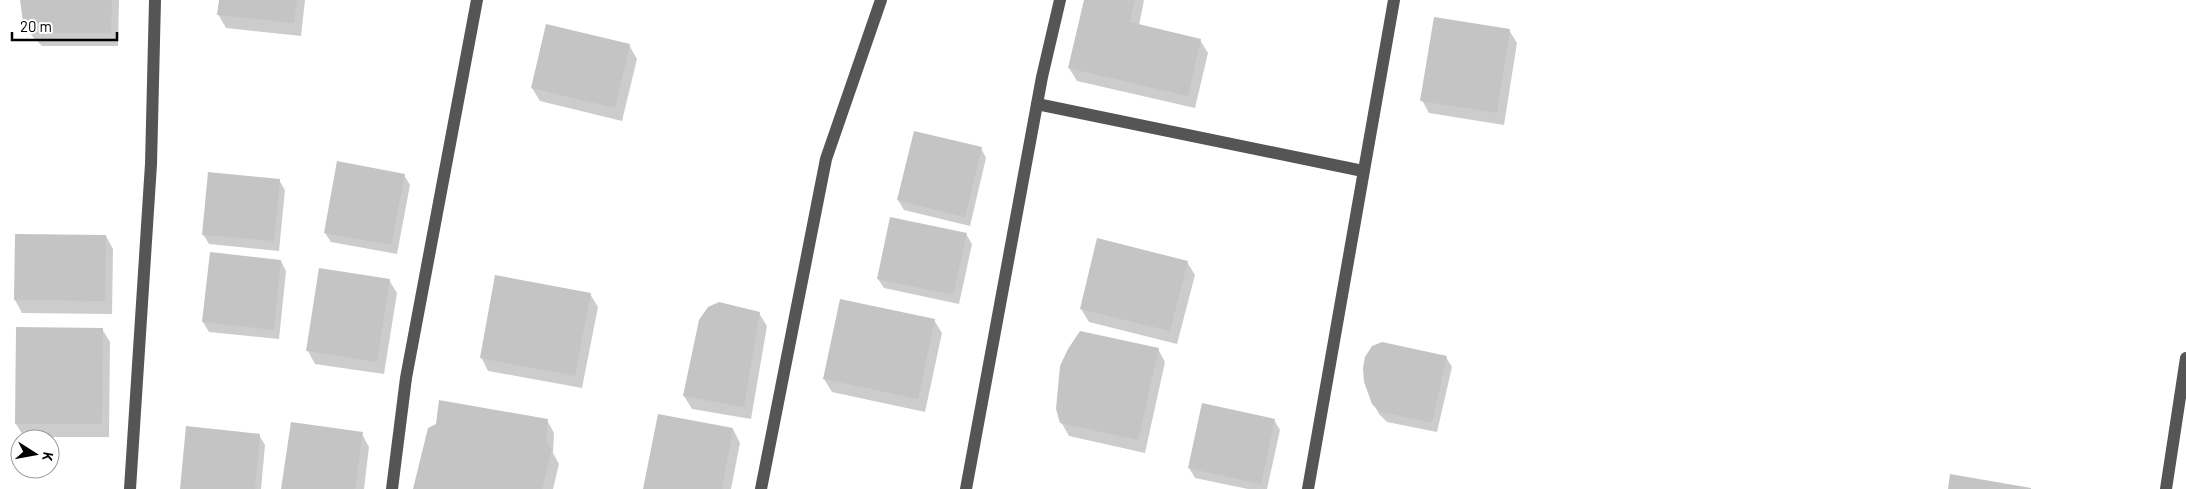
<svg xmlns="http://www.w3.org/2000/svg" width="2186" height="489" viewBox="0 0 2186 489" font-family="Barlow,sans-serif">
<rect width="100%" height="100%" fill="#fff"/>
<g fill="#0003">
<path d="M22,0H119L118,46H42L32,36L24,22Z"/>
<path d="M220,0H305L301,36L226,28L218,14Z"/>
<path d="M1085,0H1144L1139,26L1200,40L1208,53L1195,108L1077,81L1069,68Z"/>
<path d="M1509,30L1517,43L1504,125L1429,113L1422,100Z"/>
<path d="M629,45L637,59L622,121L540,101L532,88Z"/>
<path d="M981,148L986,158L970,226L904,210L898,200Z"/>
<path d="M404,175L410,185L397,254L331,242L325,233Z"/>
<path d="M279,180L285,190L279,251L209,244L203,234Z"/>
<path d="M966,234L972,244L959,304L884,288L878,279Z"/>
<path d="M106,236L113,249L112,314L22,313L15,300Z"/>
<path d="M281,261L286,271L279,339L209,332L203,322Z"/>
<path d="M1187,262L1195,275L1177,344L1089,322L1081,309Z"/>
<path d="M389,280L397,293L384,374L315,364L308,351Z"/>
<path d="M590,294L598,307L582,388L488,371L481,357Z"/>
<path d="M759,313L767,326L751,419L692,409L684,396Z"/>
<path d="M934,320L942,333L925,412L832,392L824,379Z"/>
<path d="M102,329L110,342L109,437H24L16,424Z"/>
<path d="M1158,349L1165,362L1145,453L1069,436L1061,422Z"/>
<path d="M1446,357L1452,367L1437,432L1387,422L1379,414L1373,403Z"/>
<path d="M547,420L554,433L553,453L559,464L553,489H414Z"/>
<path d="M1274,420L1280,430L1267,489H1248L1195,478L1189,468Z"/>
<path d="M733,429L740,443L731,489H644Z"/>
<path d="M362,434L369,447L364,489H283Z"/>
<path d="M259,435L265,445L261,489H181Z"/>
</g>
<g fill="#c4c4c4">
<path d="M20,0H112L111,33H34L23,22Z"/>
<path d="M219,0H297L294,23L217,15Z"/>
<path d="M1084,0H1135L1130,22L1201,39L1188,96L1068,68Z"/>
<path d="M1434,17L1510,29L1497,113L1420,101Z"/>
<path d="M546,24L630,44L615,108L531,88Z"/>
<path d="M914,131L982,147L965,217L897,200Z"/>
<path d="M337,161L405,174L391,245L324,233Z"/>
<path d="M208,172L280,179L274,241L202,235Z"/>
<path d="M890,217L967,233L953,295L877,279Z"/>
<path d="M15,234L106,235L105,301L14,300Z"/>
<path d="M1097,238L1188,261L1170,331L1080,309Z"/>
<path d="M210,252L281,260L274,330L202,322Z"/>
<path d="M319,268L390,279L377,362L306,351Z"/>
<path d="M495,275L591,293L575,376L480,358Z"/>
<path d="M840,299L935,319L918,399L823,379Z"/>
<path d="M719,302L760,312L744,407L683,396L699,320L708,307Z"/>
<path d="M16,327L103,328L102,424H15Z"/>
<path d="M1080,331L1159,348L1138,440L1060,423L1056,409L1060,366L1068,349Z"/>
<path d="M1382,342L1447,356L1432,423L1380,412L1372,404L1364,382L1363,368L1365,357L1372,346Z"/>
<path d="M439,400L548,419L546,442L552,449L542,489H413L428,428L436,424Z"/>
<path d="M1202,403L1275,419L1261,484L1188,468Z"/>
<path d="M658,414L733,428L722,489H643Z"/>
<path d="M291,422L363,432L355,489H281Z"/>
<path d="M186,426L260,434L255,489H180Z"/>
<path d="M1950,474L2031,488V489H1948Z"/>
</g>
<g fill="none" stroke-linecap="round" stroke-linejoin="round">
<g stroke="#555" stroke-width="12">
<path d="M1037,104L1363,171"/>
<path d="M130,489L151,164L155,0"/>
<path d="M392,489L406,378L477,0"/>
<path d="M761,489L826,159L881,0"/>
<path d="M966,489L1042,77L1060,0"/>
<path d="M1308,489L1394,0"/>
<path d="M2166,489L2186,358"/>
</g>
</g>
<g transform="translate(35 454) rotate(101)"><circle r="24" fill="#ffffff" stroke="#999999"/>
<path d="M0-4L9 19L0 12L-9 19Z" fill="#000000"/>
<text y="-8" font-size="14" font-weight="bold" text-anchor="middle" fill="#000000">K</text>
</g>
<path d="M12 32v8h105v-8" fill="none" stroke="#000000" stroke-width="2.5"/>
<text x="20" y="32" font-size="15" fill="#000000" stroke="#ffffff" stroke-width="4" paint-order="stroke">20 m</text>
</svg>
